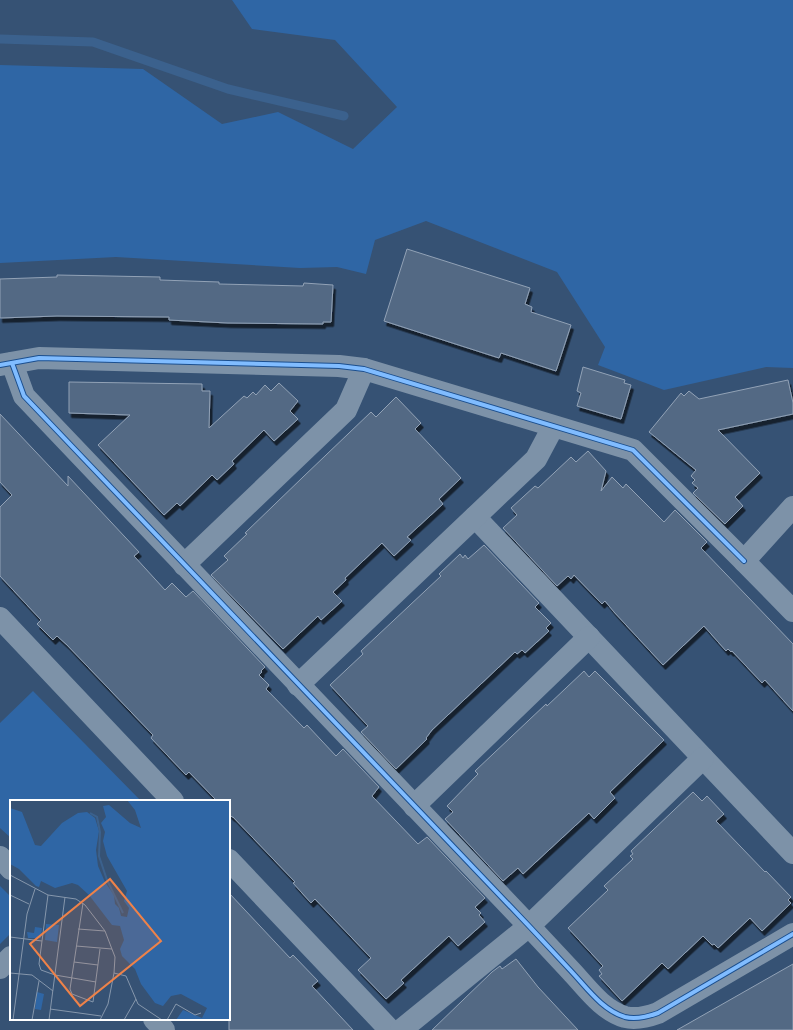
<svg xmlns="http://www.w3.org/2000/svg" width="793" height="1030" viewBox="0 0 793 1030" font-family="Manrope,sans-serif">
<defs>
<filter id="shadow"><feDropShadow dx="2.5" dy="4.5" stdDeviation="0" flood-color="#0009"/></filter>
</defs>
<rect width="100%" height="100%" fill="#365274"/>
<g fill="#2f66a5">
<path d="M232,0H793V368L766,367L664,390L598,365L605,347L557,272L426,221L375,240L366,274L337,267L300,268L116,257L0,263V65L143,69L222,124L278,112L353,149L397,107L335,40L252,29Z"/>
<path d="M33,691L141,801H11V838L0,828V723Z"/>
<path d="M0,886L11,897V933L0,944Z"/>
</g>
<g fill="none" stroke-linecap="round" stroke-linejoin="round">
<path stroke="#3b618d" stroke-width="9" d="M0,39L93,42L228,89L344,116"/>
</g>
<g fill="#526984" stroke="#92a2b6" filter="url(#shadow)">
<path d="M407,249L530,288L525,304L532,307L531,312L571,325L556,371L501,353L499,358L384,321Z"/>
<path d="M57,275L160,277V280L219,282V284L303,286L304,283L333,285L331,322H323V324L228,323L169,320V317L57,316L0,318V279L57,277Z"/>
<path d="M583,367L625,380L624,383L631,385L621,419L577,406L581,393L577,391Z"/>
<path d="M788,380L793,403V414L718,430L760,473L735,497L743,506L725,524L693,493L698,488L692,483L695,480L691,476L696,470L649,432L681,393L684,396L689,391L699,399Z"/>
<path d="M69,382L202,384V391H210L209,428L244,396L247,398L253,392L256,395L265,385L271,391L279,383L298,401L290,411L298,419L274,441L264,430L232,461L234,464L217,480L212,475L180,506L177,503L164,515L98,445L130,415L69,413Z"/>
<path d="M396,397L421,423L415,429L461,478L439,499L443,504L407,537L411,540L394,556L382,543L345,578L346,580L333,592L342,601L321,620L318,616L283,649L211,575L228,560L224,556L247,534L245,533L303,477L371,412L376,417Z"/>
<path d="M0,414L68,486V476L139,552L134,556L165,590L172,583L186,597L193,591L265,667L261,671L262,672L259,675L269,685L266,689L304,728L307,725L336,756L343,749L379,787L372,796L418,844L427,837L485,898L475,907L481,913L479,915L485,922L458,946L449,936L401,980L404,983L386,999L358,970L371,958L315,899L311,903L293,883L295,882L233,817H232L229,814V801H217L189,772L186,775L151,738L153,735L67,645L57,636L53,640L37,624L41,620L0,576V507L12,495L0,482Z"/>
<path d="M588,451L606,471L601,491L612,477L623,488L626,484L664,522L675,510L707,542L701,548L793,644V711L765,680L762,683L732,651L731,652L728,649L726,651L704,626L663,665L614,612L605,601L602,604L574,575L571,579L568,576L557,586L503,528L517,515L511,508L535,486L538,488L571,457L576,462Z"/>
<path d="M484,545L539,603L535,607L551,623L546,628L549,631L525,653L522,650L517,654L515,652L432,730L426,738L427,739L396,769L361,732L368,726L330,685L363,654L361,651L441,576L439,574L460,554L463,558L465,555L468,559Z"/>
<path d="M584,671L589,677L595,671L664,740L610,792L615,798L594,819L589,813L523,874L518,868L503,881L445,819L453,812L447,806L478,774L475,771L546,704L547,706Z"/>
<path d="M693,792L702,801L707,796L724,814L716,821L765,872L766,871L791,897L788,900L791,903L762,931L750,918L718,948L714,944L712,945L703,936L668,969L662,963L622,1001L599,976L602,974L599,970L603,966L568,928L608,890L604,886L633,859L630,856L633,854L631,851Z"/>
<path d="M229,893L290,958L293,955L318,981L312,986L353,1030H229Z"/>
<path d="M516,959L538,987L578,1030H432L492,972L500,966L502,969Z"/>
<path d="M793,964V1030H677Z"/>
</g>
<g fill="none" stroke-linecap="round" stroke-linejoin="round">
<g stroke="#7d92a8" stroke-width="22">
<path d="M12,363L24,396L529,926C543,941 557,956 571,971C587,988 602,1010 625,1017C636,1020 647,1017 658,1013L793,934"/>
<path d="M0,365L39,358L339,366L364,369L633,450L744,561"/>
<path d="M793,507L744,561L793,611"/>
<path d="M475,517L793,853"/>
<path d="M184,565L346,410L364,369"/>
<path d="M0,618L173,801"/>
<path d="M298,685L536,459L553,427"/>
<path d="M414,806L589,637"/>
<path d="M0,857L11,869"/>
<path d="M229,860L390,1030"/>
<path d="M0,968L11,957"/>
<path d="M154,1019L164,1030"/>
<path d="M401,1030L529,926L703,758"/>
</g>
<defs>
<g id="cycleway">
<path d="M12,363L24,396L529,926C543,941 557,956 571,971C587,988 602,1010 625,1017C636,1020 647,1017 658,1013L793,934"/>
<path d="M0,365L39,358L339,366L364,369L633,450L744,561"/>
</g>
</defs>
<use href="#cycleway" stroke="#1b4f8f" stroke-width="6"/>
<use href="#cycleway" stroke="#80bcff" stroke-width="4"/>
</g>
<g transform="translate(10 800)">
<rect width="220" height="220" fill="#365274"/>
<path d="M117,0H220V220H166L173,210L192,218L197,208L171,194L161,196L153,206L145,203L131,184L125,169L112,156L110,149L114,140L110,126L102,125L79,95L68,85L62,83L45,88L31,81L29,87L26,86L9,69L0,64V8L12,12L25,45L31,46L52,23L68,13L77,12L85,18L89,31L86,50L88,66L95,82L104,95L105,104L109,108L111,116L117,117L119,108L114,101L117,91L97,56L93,41L95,32L91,23L96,17L93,6L99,5L120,23L131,28L125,10ZM36,124L49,125L47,142L35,140ZM25,127L32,128L31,138H18L17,132L24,133ZM27,192L34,194L31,210L25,209Z" fill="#2f66a5"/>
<path fill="none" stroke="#3b618d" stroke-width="2" d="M80,13L87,17L90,32L89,56L97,80L113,113"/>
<path fill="none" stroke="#8697ac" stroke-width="1" d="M0,75L38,95L66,99L75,105L95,131L105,157L104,173M0,95L19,104M38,95L29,164L31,170L45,175L86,182M73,103L60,189L62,194L83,202L90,149M68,129L95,131M0,137L32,141M66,146L102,149M64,162L88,165M0,173L22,175L43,191M40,209L91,216M3,220L17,114L25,89M22,220L29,181M39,220L55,97M90,220L98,204L104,173L116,176L128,204L152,220M114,220L126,199M157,220L166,204L185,215L191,213"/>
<path fill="#ee8249" fill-opacity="0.15" stroke="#ee8249" stroke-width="2" d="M100,79L151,141L70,206L20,144Z"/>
<rect width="220" height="220" fill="none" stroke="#fff" stroke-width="2"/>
</g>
</svg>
